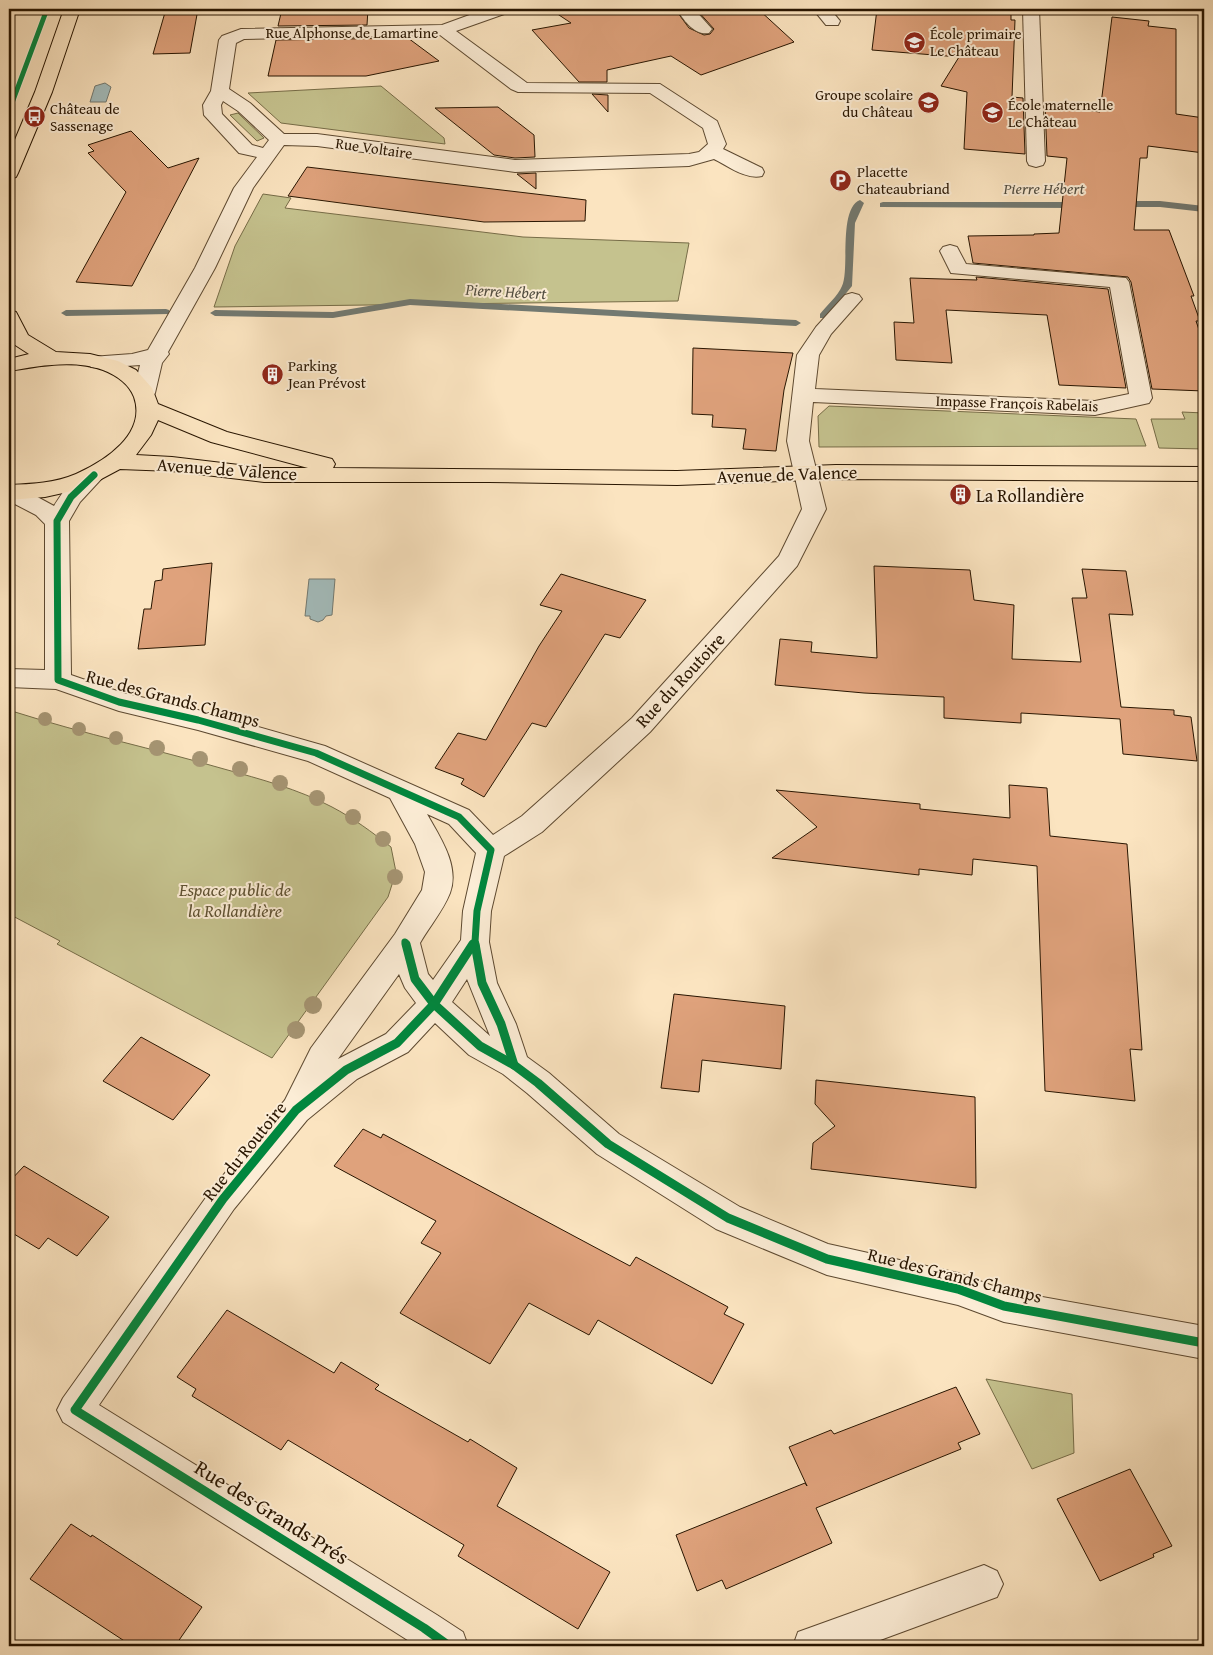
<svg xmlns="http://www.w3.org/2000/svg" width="1213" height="1655" viewBox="0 0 1213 1655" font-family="'Gentium Book Plus',serif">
<rect width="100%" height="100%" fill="#fbe4c0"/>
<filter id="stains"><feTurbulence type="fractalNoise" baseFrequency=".004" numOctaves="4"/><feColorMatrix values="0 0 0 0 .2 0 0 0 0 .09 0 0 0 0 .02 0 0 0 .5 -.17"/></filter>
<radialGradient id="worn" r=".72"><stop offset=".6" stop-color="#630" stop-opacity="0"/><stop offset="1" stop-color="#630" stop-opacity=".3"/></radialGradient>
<g fill="#c5c28e" stroke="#766c47">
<path d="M381,86L444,138L445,144L281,123L248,93Z"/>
<path d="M238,113L264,138L257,141L230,115Z"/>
<path d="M263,194L291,198L285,208L523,237L689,243L678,301L214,307L235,246Z"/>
<path d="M829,406L1136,419L1146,446L819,447L818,416Z"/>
<path d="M1182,412L1204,413V449L1159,448L1151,419H1185Z"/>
<path d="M15,712C84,734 155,749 224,769C260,779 298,789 332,807C353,818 372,832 391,847L396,872L388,897L272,1058L57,944L60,941L9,914V719Z"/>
<path d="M986,1379L1072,1394L1074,1453L1032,1469Z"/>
</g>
<g fill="#a3bcbc" stroke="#727971">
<path d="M105,83L111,87L106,102H90L95,86Z"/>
<path d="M309,579H335L332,615L326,616L323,620L318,622L310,619V616H305Z"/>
</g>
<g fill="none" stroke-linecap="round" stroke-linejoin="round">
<g fill="#727971" fill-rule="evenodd">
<path d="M860,200L864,203L855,223L852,286L826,318H820V314C826,306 838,296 842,286C850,270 838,209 860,200Z"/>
<path d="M1160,201L1204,206V212L1160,207H1120L1116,204L1120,201Z"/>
<path d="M883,202H1078L1082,205L1078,208L880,207V203Z"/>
<path d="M410,299L796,320L801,323L796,326L410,305L333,318L215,316L210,313L215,310L333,312Z"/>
<path d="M166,309L169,310V314L66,316L61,313L66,310Z"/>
</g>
</g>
<g fill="#dfa27c" stroke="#281500">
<path d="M166,9H198L190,53L153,54Z"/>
<path d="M282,9H368L367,25L278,26Z"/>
<path d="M550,9H675L689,28L704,35L710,34L714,29L696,9H758L794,42L701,75L671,56L607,70V82H579L532,30L571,23Z"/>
<path d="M877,9H1011V20H1015L1012,97L1023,98L1025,154L964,149L967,92L941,86L959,57L872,50Z"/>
<path d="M1112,17L1149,21L1148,26L1176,29V114L1204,118V153L1148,146L1147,158H1140L1134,230H1169L1194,296H1191L1200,321H1196L1204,344V391L1152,389L1131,282L1128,277L973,263L968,236L1034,235V234L1059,233L1067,158L1047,156L1045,105L1100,112Z"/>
<path d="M408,38L439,61L366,76H268L276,40Z"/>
<path d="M592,94L608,95V112Z"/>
<path d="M498,107L534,135L535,157L515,158L494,155L435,108Z"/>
<path d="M131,131L168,168L199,158L132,286L76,282L126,192L88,153L94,151L88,145Z"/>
<path d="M307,167L586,200L585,221L484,222L288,196Z"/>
<path d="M536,173V189L517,174Z"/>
<path d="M976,277L1108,289L1126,388L1059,385L1047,315L946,310L952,363L896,360L894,322L914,323L910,278L977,280Z"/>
<path d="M693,348L793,353L784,390L776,451L743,449L746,429L712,427L713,415L692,414Z"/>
<path d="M212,563L205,645L138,649L144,609H151L155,581L162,580L163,569Z"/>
<path d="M874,566L970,570L974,600L1014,605L1012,659L1081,662L1072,598H1087L1082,569L1126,571L1133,615L1109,614L1121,707L1174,710V715L1191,717L1197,761L1123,754L1120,719L1021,713V723L944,718V697L864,693L775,685L780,639L812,642L811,652L877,658Z"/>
<path d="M561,574L646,600L620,638L605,634L546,727L532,723L484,797L461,784L464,779L435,768L458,733L486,740L539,646L562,611L540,605Z"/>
<path d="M1009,785L1047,788L1050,836L1127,844L1142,1050L1130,1049L1135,1101L1045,1091L1037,866L973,859L972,875L919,869V875L772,858L817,827L776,790L920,804V809L1010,818Z"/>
<path d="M674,994L785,1006L781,1069L702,1060L699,1092L661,1088Z"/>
<path d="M141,1037L210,1075L173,1120L103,1081Z"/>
<path d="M816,1080L975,1097L976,1188L811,1169L813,1143L835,1126L815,1104Z"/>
<path d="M363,1129L381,1138L383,1134L630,1266L636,1257L728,1307L724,1314L744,1324L712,1384L598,1320L589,1335L529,1303L490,1364L400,1313L441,1253L421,1243L436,1221L334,1166Z"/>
<path d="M24,1166L109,1217L77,1256L48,1238L39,1249L9,1231V1182Z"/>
<path d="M227,1310L334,1373L341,1362L379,1385L375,1389L468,1442L470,1439L517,1468L497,1506L610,1572L578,1629L458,1556L464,1545L288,1440L281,1450L192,1396L196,1389L177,1377Z"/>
<path d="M956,1387L980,1434L958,1443L961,1449L816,1508L832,1543L726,1589L722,1580L697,1591L676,1535L805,1483L807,1486L789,1447L831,1430L834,1434Z"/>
<path d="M1130,1469L1172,1546L1153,1554L1154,1557L1100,1581L1057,1499Z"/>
<path d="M71,1524L91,1537L92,1535L202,1607L175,1646H132L30,1579Z"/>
</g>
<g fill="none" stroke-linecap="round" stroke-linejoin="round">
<defs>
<g id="minor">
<path d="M486,9H509L507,13L456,31L527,83L660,84L717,121L726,144L723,149L762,168L764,172L762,176C746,180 728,166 714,159L689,166L515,172L317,146L284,145L253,188L215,268L168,352L169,354L162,363L155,393L152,398L144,400L136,398L133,393L140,365L99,368L91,367L88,362L91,357L132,354L148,350L195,268L234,188L257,157L239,153L204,115L203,105L211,91L219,40L222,36L241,29L442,25ZM440,35L511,89L518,92L650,93L703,128L708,144L699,152L689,154L515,160L317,134H284L250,103L229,89L236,43L244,39ZM223,101L238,111L269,140L263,148L252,145L222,114L221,105Z"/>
<path d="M677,9H694L712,29L709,33C695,36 683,20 677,9Z"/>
<path d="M813,9H830L840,21L838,25H826Z"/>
<path d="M1023,9H1039L1045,161L1043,165L1036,167L1029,165L1027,161Z"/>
<path d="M950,245L957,247L966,264L1126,278L1129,282L1152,398L1149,403L1095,415L813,402L809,441L826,509L797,566L650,732L542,832L504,856L491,911L489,942L497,983L516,1024L527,1057L549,1073L619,1134L740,1207L828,1244L958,1273L1004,1290L1204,1326V1359L1004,1322L958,1305L827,1275L716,1229L597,1154L527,1093L503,1074L469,1055L435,1023L408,1052L357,1079L307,1120L234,1209L99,1405L437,1615L463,1632L468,1646H417L63,1422L57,1410L63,1398L212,1189L285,1100L311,1048L395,934L422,890L425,872L415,844L390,798L308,761L198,730L119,711L56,689L9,687V669L45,670V524L36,515L9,501V485L19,487L54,506C64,490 81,464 102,470L105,475L80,502L69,521L71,675L123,693L198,710L325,746L469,810L493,835L522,816L632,718L779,556L802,509L787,441L797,355L816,327L845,295L852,293L859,295L862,299L831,334L819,355L815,389L1095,401L1129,394L1110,287L951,273L940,251L943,247ZM427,814L449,824L476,853L463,911L461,940L433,980L428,974L420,943C429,927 443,911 450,893C460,866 440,837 427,814ZM399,974L405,988L416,1003L386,1034L338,1059ZM467,979L490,1036L452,1002Z"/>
<path d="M984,1565L997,1571L1003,1584L997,1597L864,1646H793L798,1632Z"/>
</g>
<g id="major">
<path d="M64,9H80L52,92L18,173L16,177L9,179V154L35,92Z"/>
<path d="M9,310L16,312L28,335L56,352L90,354L118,361L136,370L152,388L158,404L227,432L332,459L335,464L333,468L677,471L836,465L1204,467V481L836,479L677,485L489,482H264L172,471L120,469L90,485L72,491L45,497L9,500V485C32,484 55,483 76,474C105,461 147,434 134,397C129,384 116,375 103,370C74,359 38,366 9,371V359L29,354L12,343L9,339ZM158,420L211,442L308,468H264L172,457L136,455L151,435Z"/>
</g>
</defs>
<use href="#minor" stroke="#5d4930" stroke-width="2"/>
<use href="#major" stroke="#281500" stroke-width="2"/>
<use href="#minor" fill="#fcedd6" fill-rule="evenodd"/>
<use href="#major" fill="#fbe4c0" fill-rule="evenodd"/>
<defs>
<path id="cycleway-far2" d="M9,111L47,9"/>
<g id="cycleway-far1">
<path d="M94,475L71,497L57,521L58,680L119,702L198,720L316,753L459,817L491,850L477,911L475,942L473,946"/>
<path d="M405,942L406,946"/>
<path d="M475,942L476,946"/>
</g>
<g id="cycleway">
<path d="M406,944L415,979L434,1004L480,1046L514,1065L538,1083L608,1144L728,1218L827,1259L958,1289L1004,1306L1204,1343"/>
<path d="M475,944L482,983L501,1024L514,1065"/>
<path d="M449,1646L424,1628L75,1410L223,1199L296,1110L346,1070L397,1043L434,1004L473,944"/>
</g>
</defs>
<use href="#cycleway-far2" stroke="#fcedd6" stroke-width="7"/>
<use href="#cycleway-far1" stroke="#fcedd6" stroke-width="10"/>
<use href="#cycleway" stroke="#fcedd6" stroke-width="12"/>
<use href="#cycleway-far2" stroke="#00873e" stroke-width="5"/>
<use href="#cycleway-far1" stroke="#00873e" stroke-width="7"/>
<use href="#cycleway" stroke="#00873e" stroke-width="9"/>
</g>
<g fill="#a59472">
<circle cx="45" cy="719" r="7"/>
<circle cx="79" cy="729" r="7"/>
<circle cx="116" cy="738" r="7"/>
<circle cx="157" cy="748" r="8"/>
<circle cx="200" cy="759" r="8"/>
<circle cx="240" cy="769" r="8"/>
<circle cx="280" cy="783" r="8"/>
<circle cx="317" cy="798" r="8"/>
<circle cx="353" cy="817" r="8"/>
<circle cx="383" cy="839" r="8"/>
<circle cx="395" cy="877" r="8"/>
<circle cx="313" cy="1005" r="9"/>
<circle cx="296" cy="1030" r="9"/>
</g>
<defs>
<symbol id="school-disc" viewBox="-11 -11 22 22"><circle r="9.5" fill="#8f2418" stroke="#fcedd6"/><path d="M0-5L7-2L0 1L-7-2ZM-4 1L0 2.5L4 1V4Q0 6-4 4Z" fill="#fff"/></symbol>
<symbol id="bus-disc" viewBox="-11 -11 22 22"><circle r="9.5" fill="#8f2418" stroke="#fcedd6"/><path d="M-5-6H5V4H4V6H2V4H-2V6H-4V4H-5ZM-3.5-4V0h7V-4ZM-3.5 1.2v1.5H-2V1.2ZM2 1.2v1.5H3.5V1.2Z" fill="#fff"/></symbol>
<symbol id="parking-disc" viewBox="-11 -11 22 22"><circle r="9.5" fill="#8f2418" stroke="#fcedd6"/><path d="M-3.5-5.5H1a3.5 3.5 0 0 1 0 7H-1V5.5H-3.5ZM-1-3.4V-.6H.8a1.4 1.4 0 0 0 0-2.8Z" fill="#fff"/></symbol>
<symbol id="building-disc" viewBox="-11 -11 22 22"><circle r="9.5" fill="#8f2418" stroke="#fcedd6"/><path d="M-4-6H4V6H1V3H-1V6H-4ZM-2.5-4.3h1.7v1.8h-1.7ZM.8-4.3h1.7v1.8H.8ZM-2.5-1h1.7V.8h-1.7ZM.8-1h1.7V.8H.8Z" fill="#fff"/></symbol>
</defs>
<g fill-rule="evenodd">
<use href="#school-disc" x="902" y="30" width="25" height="25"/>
<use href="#school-disc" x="916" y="90" width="25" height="25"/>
<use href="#school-disc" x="980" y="100" width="25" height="25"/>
<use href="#bus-disc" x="22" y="104" width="25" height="25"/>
<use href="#parking-disc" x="828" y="168" width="25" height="25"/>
<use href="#building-disc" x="260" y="362" width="25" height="25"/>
<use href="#building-disc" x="948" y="482" width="25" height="25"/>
</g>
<g text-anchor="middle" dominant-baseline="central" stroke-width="4" stroke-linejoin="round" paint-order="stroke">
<g font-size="15" fill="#281500" stroke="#fcedd6">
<text x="352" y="32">Rue Alphonse de Lamartine</text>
<text transform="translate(374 148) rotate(8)">Rue Voltaire</text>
<text transform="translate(1017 403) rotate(2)">Impasse François Rabelais</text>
</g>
<g font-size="15" fill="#281500" stroke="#fcedd6" text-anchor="start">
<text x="930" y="33">École primaire<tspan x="930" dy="17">Le Château</tspan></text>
<text x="913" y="94" text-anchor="end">Groupe scolaire<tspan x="913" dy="17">du Château</tspan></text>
<text x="1008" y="104">École maternelle<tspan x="1008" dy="17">Le Château</tspan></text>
<text x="50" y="108">Château de<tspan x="50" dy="17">Sassenage</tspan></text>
<text x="857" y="171">Placette<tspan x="857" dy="17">Chateaubriand</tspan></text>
<text x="288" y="365">Parking<tspan x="288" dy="17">Jean Prévost</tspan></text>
</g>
<g font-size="16" font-style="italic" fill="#534f42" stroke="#fcedd6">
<text x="1044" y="188">Pierre Hébert</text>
<text transform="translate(506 291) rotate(3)">Pierre Hébert</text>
</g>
<g font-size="18" fill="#281500" stroke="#fcedd6">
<text transform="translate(227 469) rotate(4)">Avenue de Valence</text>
<text transform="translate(787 474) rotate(-2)">Avenue de Valence</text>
<text transform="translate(680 680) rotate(-47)">Rue du Routoire</text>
<text transform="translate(173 698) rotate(15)">Rue des Grands Champs</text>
<text transform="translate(244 1151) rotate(-51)">Rue du Routoire</text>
<text transform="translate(955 1275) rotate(14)">Rue des Grands Champs</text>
</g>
<g font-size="18" fill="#281500" stroke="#fcedd6" text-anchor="start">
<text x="976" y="495">La Rollandière</text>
</g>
<g font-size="18" font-style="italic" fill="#5f5232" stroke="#fcedd6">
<text x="235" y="889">Espace public de<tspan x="235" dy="21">la Rollandière</tspan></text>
</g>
<g font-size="21" fill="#281500" stroke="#fcedd6">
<text transform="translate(272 1512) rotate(32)">Rue des Grands Prés</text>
</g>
</g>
<rect width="1213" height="1655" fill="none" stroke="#fbe4c0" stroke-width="30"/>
<rect x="10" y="10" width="1193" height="1635" fill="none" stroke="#281500" stroke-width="2.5"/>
<rect x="15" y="15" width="1183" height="1625" fill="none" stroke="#281500"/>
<rect width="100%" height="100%" filter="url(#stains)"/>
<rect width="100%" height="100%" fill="url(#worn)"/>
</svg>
